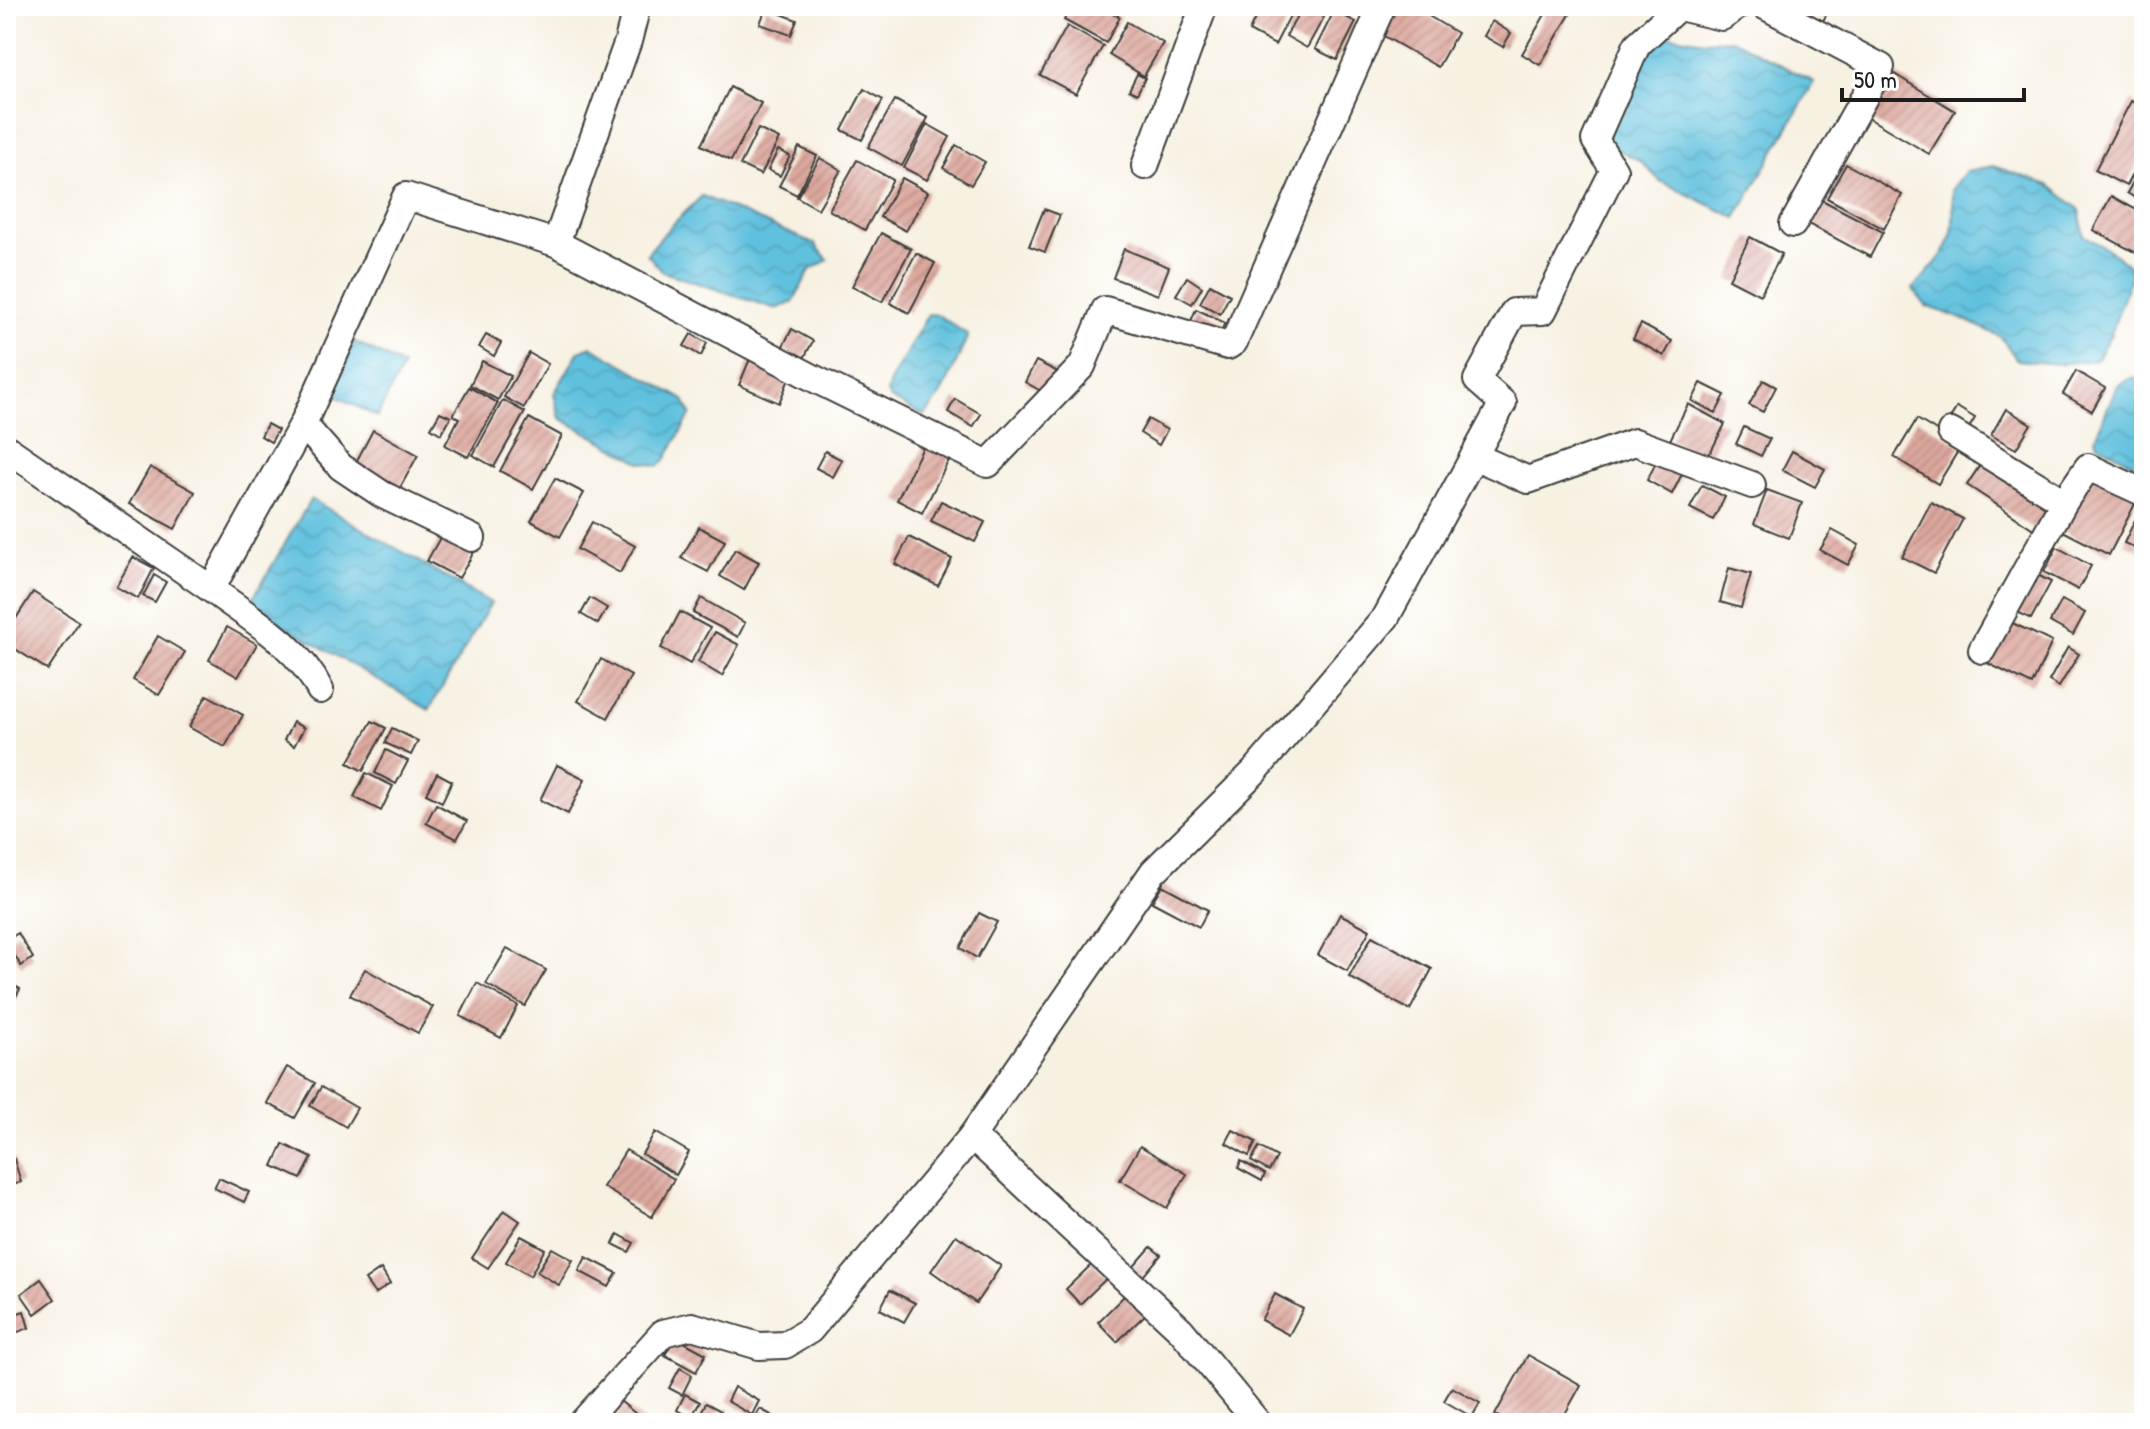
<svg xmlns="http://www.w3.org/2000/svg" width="2150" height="1429" viewBox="0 0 2150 1429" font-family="'Patrick Hand',sans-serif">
<defs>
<pattern id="water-waves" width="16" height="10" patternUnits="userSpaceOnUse" patternTransform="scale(2)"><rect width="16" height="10" fill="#60c1de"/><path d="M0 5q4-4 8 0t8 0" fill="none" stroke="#53a5be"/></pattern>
<pattern id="building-hatch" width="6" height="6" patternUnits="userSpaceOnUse" patternTransform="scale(2)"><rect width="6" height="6" fill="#dca79d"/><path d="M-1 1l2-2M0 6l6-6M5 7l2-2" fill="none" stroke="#bc8f87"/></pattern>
</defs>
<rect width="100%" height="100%" fill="#fff"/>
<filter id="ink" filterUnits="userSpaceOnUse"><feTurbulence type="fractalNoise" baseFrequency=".0125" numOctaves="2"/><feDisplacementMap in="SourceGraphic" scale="16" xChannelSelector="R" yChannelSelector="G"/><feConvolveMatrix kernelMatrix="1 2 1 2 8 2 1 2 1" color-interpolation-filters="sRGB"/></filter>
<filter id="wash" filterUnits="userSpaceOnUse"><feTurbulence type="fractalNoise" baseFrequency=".006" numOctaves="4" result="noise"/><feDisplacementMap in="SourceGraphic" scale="32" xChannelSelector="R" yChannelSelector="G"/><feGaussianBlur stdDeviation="1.8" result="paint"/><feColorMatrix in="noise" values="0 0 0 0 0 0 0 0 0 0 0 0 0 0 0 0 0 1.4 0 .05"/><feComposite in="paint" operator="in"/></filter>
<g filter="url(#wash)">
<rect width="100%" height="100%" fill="#f7f1e2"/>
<g fill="url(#water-waves)" stroke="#3e6e7d" stroke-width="2">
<path d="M1667,35L1705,41L1732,39L1814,82L1736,218L1660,181L1639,160L1610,146L1608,125L1652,41Z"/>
<path d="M1993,166L2049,185L2079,209L2084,235L2117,255L2133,271L2111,334L2096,360L2058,364L2017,360L2001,337L1968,321L1926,306L1913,289C1948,249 1958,245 1952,189L1966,171Z"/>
<path d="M702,196L815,244L828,260L810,270L793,302L776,309L663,272L647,254L668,229Z"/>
<path d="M928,314L938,315L968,335C956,363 945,394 924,416L890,398L887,393L890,382Z"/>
<path d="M354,341L403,366L377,417L328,392Z"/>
<path d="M591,346L684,400L691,414L665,460L659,466L640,462L560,418L554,394L579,351Z"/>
<path d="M2133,377L2144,382V469L2097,444L2095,438L2117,385Z"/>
<path d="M311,499L491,603L429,710L249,605Z"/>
</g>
<g id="blocks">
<g fill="url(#building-hatch)">
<path d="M1071,6H1099L1120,17L1106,43L1064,20Z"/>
<path d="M1261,6H1295L1275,45L1249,31Z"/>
<path d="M1303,6L1324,17L1307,48L1286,36Z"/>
<path d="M1382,6H1432L1427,15L1457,33L1438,67L1370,28Z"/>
<path d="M1550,6H1575L1540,65L1522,54Z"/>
<path d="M1795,6H1831L1823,21Z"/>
<path d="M766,8L797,20L791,35L760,24Z"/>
<path d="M1334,11L1356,22L1337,60L1315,49Z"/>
<path d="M1492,21L1511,33L1503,47L1484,36Z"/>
<path d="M1127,22L1163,43L1144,76L1109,55Z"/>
<path d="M1067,26L1103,46L1076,94L1040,75Z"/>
<path d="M1891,72L1955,111L1929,154L1865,116Z"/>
<path d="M1137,74L1145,78L1137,94L1129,90Z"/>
<path d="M730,87L761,103L731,161L701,145Z"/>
<path d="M864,89L883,100L862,140L842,130Z"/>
<path d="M895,100L928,118L902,166L868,147Z"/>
<path d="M2131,101L2144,108V151L2126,186L2095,170Z"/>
<path d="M927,124L950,137L927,180L904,168Z"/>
<path d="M758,129L779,139L761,175L740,165Z"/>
<path d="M956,145L985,162L971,185L943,168Z"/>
<path d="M799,147L817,156L797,195L779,186Z"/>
<path d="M778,150L790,156L780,176L768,170Z"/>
<path d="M820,158L841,170L818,209L797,197Z"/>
<path d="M857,160L893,180L865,230L829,210Z"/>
<path d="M2144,163V203L2127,193Z"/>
<path d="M1846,164L1902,195L1884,229L1827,198Z"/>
<path d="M902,178L928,192L906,231L880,217Z"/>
<path d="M2111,196L2144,214V237L2136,253L2093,230Z"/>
<path d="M1820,199L1883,232L1870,257L1807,223Z"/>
<path d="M1044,209L1060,215L1045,252L1029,246Z"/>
<path d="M881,233L911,249L882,302L852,286Z"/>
<path d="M1750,237L1782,254L1760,295L1729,279Z"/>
<path d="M1124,249L1169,267L1158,295L1113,278Z"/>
<path d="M916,253L935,263L909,313L890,303Z"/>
<path d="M1187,277L1202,287L1192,304L1176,295Z"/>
<path d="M1210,284L1230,295L1220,314L1200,303Z"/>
<path d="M1196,309L1225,323L1217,339L1189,326Z"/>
<path d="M1641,324L1672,341L1664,356L1633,339Z"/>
<path d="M792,329L813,341L803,360L782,348Z"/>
<path d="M691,334L707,343L701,356L684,346Z"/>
<path d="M486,335L501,343L494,356L479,347Z"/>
<path d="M529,353L548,364L524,408L504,397Z"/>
<path d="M752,354L792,372L779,403L739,385Z"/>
<path d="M482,361L511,376L498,400L470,385Z"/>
<path d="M1036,361L1060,373L1048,395L1025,382Z"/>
<path d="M2076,371L2105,388L2092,411L2063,394Z"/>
<path d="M1763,380L1776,387L1763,412L1749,405Z"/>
<path d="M1701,383L1725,395L1716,413L1692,401Z"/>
<path d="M469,387L498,403L468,457L445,445L459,418L453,415Z"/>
<path d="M955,399L981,414L973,427L948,412Z"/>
<path d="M503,400L525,412L494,467L473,455Z"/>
<path d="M1688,404L1725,424L1707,459L1670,440Z"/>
<path d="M1957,407L1975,418L1966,433L1948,422Z"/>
<path d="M2006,409L2031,424L2016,449L1991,435Z"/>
<path d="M440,412L451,417L441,434L431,428Z"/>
<path d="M529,418L562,436L533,489L500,471Z"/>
<path d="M1148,419L1167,430L1159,445L1140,433Z"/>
<path d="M1917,419L1961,446L1938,484L1894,457Z"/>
<path d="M267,424L278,430L271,442L261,436Z"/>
<path d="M1744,427L1770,439L1761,456L1736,444Z"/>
<path d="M373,430L418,455L400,488L355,464Z"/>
<path d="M925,443L951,456L922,513L897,500Z"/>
<path d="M825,451L842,460L833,477L816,468Z"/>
<path d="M1792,451L1825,469L1815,487L1782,470Z"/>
<path d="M1984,459L2055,505L2038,532L1967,485Z"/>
<path d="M1657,461L1682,474L1672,494L1647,480Z"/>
<path d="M150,467L195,492L175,529L129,504Z"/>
<path d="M2090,474L2138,498L2109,555L2061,530Z"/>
<path d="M555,478L584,493L560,537L531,521Z"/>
<path d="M1702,485L1725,497L1713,520L1690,508Z"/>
<path d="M1767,490L1802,503L1789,538L1754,524Z"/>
<path d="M941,501L985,522L975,542L931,521Z"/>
<path d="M2144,501V552L2124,543Z"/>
<path d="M1931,502L1963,519L1934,573L1902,557Z"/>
<path d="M592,522L635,546L620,573L577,549Z"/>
<path d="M699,527L725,541L708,572L681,558Z"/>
<path d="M1832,530L1859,545L1848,565L1820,550Z"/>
<path d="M442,534L474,552L459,578L427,561Z"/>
<path d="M909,537L952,559L938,586L895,564Z"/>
<path d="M2057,547L2091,566L2078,590L2044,572Z"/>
<path d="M735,549L759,562L744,590L720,576Z"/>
<path d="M133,557L154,568L138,599L116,587Z"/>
<path d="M1729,568L1751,574L1741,608L1720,602Z"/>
<path d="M2030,571L2051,582L2031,619L2010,608Z"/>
<path d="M154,575L166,582L155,602L143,596Z"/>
<path d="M33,592L79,622L48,670L6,643V634Z"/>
<path d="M590,598L607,608L598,624L581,614Z"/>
<path d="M701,598L745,623L738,637L693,613Z"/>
<path d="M2062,600L2085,613L2073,635L2050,622Z"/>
<path d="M680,612L710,628L690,664L661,648Z"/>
<path d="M2004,619L2052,642L2032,685L1983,661Z"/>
<path d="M227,627L257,644L238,677L209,660Z"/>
<path d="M715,632L739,645L722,676L698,662Z"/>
<path d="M158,636L185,652L159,695L133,680Z"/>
<path d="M2068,647L2079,654L2059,687L2049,681Z"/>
<path d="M601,659L631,676L608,718L578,701Z"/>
<path d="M207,695L243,715L225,747L189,727Z"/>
<path d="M372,721L386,728L363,771L348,763Z"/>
<path d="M293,722L304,728L294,746L284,740Z"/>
<path d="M392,728L418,741L411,755L385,743Z"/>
<path d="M386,750L408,761L396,784L375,773Z"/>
<path d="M557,765L585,779L568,814L540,800Z"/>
<path d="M366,773L393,786L381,811L354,797Z"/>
<path d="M437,773L452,781L442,802L426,794Z"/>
<path d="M436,804L467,821L457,839L426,823Z"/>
<path d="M1162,885L1208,910L1199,927L1152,902Z"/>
<path d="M979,913L997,922L977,958L960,948Z"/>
<path d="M1340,914L1370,930L1347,971L1318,955Z"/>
<path d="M18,933L33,958L21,966L6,941Z"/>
<path d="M1372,936L1432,969L1410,1010L1349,977Z"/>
<path d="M507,948L546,970L525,1006L486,984Z"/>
<path d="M365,969L433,1007L418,1033L350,995Z"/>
<path d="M6,981L20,989L13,1002L6,998Z"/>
<path d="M477,983L518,1006L501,1038L460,1016Z"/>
<path d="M287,1067L315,1083L295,1118L267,1103Z"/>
<path d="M321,1087L357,1108L346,1127L310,1106Z"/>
<path d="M1233,1130L1256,1142L1249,1156L1226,1143Z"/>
<path d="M655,1132L689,1152L676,1175L642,1154Z"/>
<path d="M283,1144L312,1158L301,1179L273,1166Z"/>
<path d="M1140,1146L1187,1174L1167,1208L1120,1180Z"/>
<path d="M1259,1147L1277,1157L1269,1171L1251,1161Z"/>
<path d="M626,1150L674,1179L652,1217L603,1187Z"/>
<path d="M14,1159L21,1182L6,1187V1162Z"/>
<path d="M1241,1161L1265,1174L1262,1181L1238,1168Z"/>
<path d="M219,1178L249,1192L244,1202L214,1188Z"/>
<path d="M504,1210L520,1221L488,1268L472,1258Z"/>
<path d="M618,1234L634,1243L629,1252L613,1244Z"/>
<path d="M956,1235L1001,1266L976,1303L931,1271Z"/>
<path d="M521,1236L545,1249L530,1276L506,1262Z"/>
<path d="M1151,1247L1161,1255L1139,1281L1129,1272Z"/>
<path d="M552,1248L573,1260L559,1285L537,1272Z"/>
<path d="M586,1257L617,1273L609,1287L579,1271Z"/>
<path d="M1093,1263L1107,1278L1080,1304L1066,1289Z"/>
<path d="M381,1269L390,1284L375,1294L365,1280Z"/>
<path d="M41,1279L55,1299L35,1314L21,1294Z"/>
<path d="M890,1290L915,1303L904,1322L880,1309Z"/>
<path d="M1130,1290L1150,1310L1117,1342L1098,1322Z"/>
<path d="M1275,1294L1303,1309L1289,1335L1261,1320Z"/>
<path d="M24,1311L29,1328L15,1333L9,1316Z"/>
<path d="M675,1337L706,1354L696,1372L665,1355Z"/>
<path d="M1528,1355L1581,1385L1560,1423H1510L1495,1415Z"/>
<path d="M680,1368L692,1375L682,1395L669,1388Z"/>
<path d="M734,1387L759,1401L752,1415L727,1401Z"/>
<path d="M1452,1387L1480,1403L1472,1417L1444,1401Z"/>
<path d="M685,1394L700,1402L691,1418L677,1410Z"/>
<path d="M614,1396L647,1423H608L599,1415Z"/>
<path d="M706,1403L721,1411L715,1423H695Z"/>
<path d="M760,1409L786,1423H752Z"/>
</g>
</g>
</g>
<g filter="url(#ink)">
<use href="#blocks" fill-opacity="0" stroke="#3d3c3a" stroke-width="2"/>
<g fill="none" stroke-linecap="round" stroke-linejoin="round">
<defs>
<g id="minor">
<path d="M1675,6L1722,17L1738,6"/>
<path d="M1765,6L1881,67L1793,224"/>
<path d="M1145,166L1204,6"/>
<path d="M556,243L817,380L988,464L1082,366L1105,310L1228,346L1234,342L1382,6"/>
<path d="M303,424L341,467L383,495L472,538"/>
<path d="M1951,432L2064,502"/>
<path d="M6,448L211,589L303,424L406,196L556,243L628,41L637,6"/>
<path d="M1474,456L1528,480L1635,442L1752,485"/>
<path d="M211,589C251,619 297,644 320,690"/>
<path d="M1982,650L2064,502L2088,467L2144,493"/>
<path d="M972,1136L1181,1330L1258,1423"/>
<path d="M582,1423L663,1333L692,1326L759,1346L785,1345L810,1330L972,1136L1153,872L1255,771L1386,617L1503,403L1477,380L1514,312L1543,311L1614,170L1595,140L1637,45L1678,7"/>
</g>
</defs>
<use href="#minor" stroke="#3d3c3a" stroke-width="30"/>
<use href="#minor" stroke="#fff" stroke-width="26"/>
</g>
</g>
<rect width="2150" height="1429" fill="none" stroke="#fff" stroke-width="32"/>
<path d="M1842 88v12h182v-12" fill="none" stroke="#1c1c1c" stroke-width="4"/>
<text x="1854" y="88" font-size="24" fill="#1c1c1c" stroke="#ffffff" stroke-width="6" paint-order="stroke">50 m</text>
</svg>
